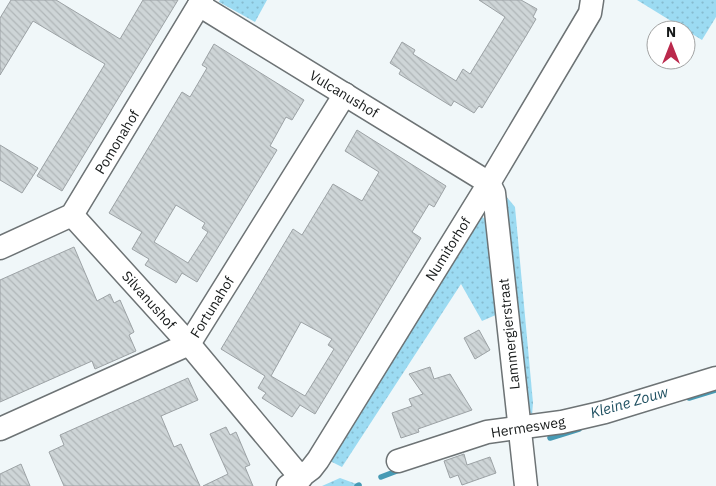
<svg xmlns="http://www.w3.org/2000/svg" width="716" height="486" viewBox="0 0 716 486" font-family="'IBM Plex Sans',sans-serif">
<defs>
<pattern id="grass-dots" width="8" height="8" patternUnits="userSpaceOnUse" patternTransform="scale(1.25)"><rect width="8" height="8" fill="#9cdbf2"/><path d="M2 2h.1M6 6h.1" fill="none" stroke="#86bbcf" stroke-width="1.8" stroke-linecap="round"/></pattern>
<pattern id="building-back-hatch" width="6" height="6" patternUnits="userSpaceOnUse" patternTransform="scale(1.25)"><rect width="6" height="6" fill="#ced5d7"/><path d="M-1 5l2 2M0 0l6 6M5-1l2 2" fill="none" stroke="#b0b6b8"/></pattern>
</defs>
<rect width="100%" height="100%" fill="#f0f7f9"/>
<g fill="url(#grass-dots)">
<path d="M220,0H267L255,22L219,2Z"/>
<path d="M637,0H716V17L702,40Z"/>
<path d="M505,195L515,207L533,403L532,415L524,403Z"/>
<path d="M476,214L490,221L498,314L482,321L461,284L342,467L324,458Z"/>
<path d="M340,478L362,486H322Z"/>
</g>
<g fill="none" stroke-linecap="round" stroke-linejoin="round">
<g stroke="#479ab4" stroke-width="5.5">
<path d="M689,398L716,390"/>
<path d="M550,438L579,429"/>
<path d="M381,477L402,469"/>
<path d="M357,486L359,485"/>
</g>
</g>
<g fill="url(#building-back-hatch)" stroke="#9ca2a5" fill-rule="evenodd">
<path d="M11,0H56L120,39L143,0H178L62,191L37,176L105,64L33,21L0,75V18Z"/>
<path d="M479,0H521L537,9L533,17L536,19L526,36L482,108L479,106L474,113L454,101L451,106L399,74L401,70L390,63L402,42L415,50L413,54L456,81L463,69L470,74L505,17Z"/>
<path d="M214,44L304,100L292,120L286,117L270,146L277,150L197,282L182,273L176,283L145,265L149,259L132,249L142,232L109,213L182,92L190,97L207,68L202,65ZM176,205L205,223L202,228L208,232L188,263L154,242Z"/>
<path d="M357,130L446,186L434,207L429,204L412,232L421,238L315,414L300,405L292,417L262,398L266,393L258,388L265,376L221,349L293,229L302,235L333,184L362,201L379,172L345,151ZM301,322L332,339L328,345L334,349L305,396L271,376Z"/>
<path d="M0,145L38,168L22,193L0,180Z"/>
<path d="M74,247L97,301L110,294L114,303L120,300L134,332L129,335L136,351L95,369L92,361L0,402V280Z"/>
<path d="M479,330L490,350L475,359L464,338Z"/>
<path d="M430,367L434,379L450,374L472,410L418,429L419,432L401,438L392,413L412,406L409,399L423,394L409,374Z"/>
<path d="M188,378L198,400L161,416L174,447L181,444L200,486H64L49,452L64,445L60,435Z"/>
<path d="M226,427L230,435L236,432L250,465L245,467L253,486H203L228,474L210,434Z"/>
<path d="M464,454L467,465L490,457L496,473L462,485L458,475L450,478L444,461Z"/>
<path d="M21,464L30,486H0V474Z"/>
</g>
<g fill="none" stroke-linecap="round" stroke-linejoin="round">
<defs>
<g id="street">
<path d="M199,5L489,183L494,193L526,486"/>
<path d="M72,215L189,344L301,478"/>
<path d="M0,248L72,215L202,0"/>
<path d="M0,429L189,344L345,94"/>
<path d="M398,461L487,432L562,422L605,412L716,378"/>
<path d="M288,486L311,469L318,460L489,183L590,13L592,0"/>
</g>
</defs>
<use href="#street" stroke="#6d7375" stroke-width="25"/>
<use href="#street" stroke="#fff" stroke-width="22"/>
</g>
<g text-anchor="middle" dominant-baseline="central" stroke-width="4" stroke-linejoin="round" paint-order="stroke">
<g font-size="14" fill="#161919" stroke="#fff">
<text transform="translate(344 94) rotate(31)">Vulcanushof</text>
<text transform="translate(117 142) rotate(-59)">Pomonahof</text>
<text transform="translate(448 249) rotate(-58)">Numitorhof</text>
<text transform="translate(149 300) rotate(48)">Silvanushof</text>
<text transform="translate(212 307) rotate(-58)">Fortunahof</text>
<text transform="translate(509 334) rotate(-96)">Lammergierstraat</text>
<text transform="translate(528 427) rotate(-9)">Hermesweg</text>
</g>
<g font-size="15" font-style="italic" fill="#205162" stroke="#fff">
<text transform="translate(629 402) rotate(-16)">Kleine Zouw</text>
</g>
</g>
<g transform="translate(671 45)"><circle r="24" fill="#ffffff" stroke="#a2a3a3"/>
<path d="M0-4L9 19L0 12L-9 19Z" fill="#ba294c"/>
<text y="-8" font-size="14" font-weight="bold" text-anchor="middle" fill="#161919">N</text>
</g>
</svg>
